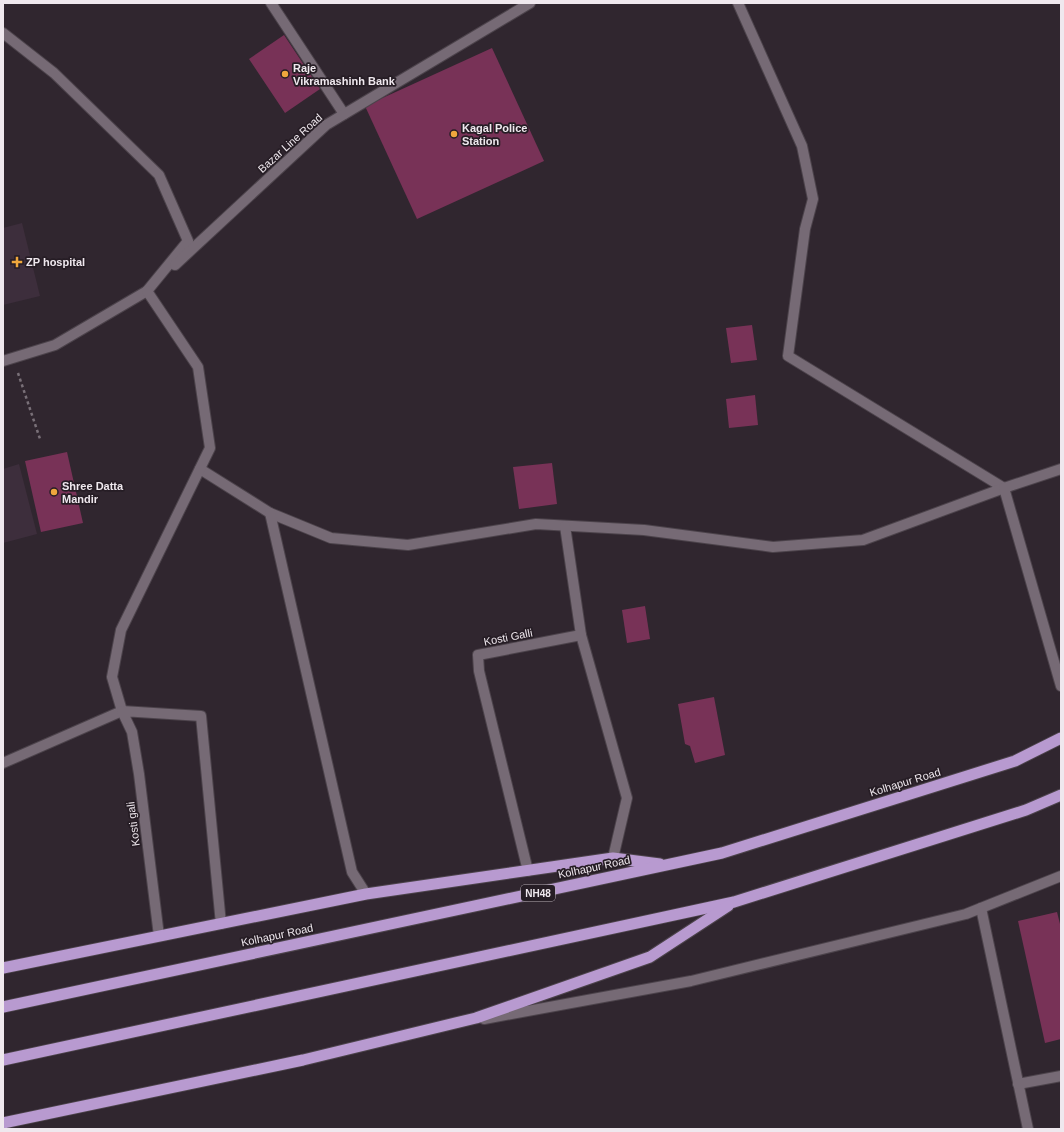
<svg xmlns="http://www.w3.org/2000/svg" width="1064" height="1132" viewBox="0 0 1064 1132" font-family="Helvetica,sans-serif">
<rect width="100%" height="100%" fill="#30262f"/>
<g fill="#3d2e3c">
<path d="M22,223L40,296L3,305V228Z"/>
<path d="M19,464L37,534L3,543V469Z"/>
</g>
<g fill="#783257">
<path d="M284,35L320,89L285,113L249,59Z"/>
<path d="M492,48L544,161L417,219L365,106Z"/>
<path d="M752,325L757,360L731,363L726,328Z"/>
<path d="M755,395L758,425L729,428L726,399Z"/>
<path d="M67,452L83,523L41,532L25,461Z"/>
<path d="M552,463L557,504L519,509L513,467Z"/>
<path d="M645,606L650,639L627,643L622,610Z"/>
<path d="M714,697L725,755L695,763L690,746L685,744L678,704Z"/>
<path d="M1057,912L1061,928V1039L1045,1043L1018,921Z"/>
</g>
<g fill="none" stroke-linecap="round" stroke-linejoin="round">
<defs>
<g id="minor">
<path d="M271,3L344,114"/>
<path d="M738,3L802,146L813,199L805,229L788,356L1004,488"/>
<path d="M3,33L54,73L159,175L188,241L147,291L55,345L3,361"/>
<path d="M175,265L326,125L530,3"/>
<path d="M200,469L270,513L331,538L408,545L536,524L644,530L773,547L863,540L1004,488"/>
<path d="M1061,469L1004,488L1061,686"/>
<path d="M270,513L352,872L366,894"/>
<path d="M581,635L627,798L613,858"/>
<path d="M3,763L122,711L112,677L121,630L210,448L198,367L147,291"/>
<path d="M528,871L479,671L478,655L581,635L565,526"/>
<path d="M981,908L1028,1129"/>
<path d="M159,936L139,774L132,732L122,711L201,716L221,924"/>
<path d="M1018,1084L1061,1076"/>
</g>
<path id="tertiary" d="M484,1019L691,981L966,914L1061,876"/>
<g id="trunk">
<path d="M3,968L366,894L613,858L660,864"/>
<path d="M3,1007L722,853L1015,761L1061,738"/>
<path d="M3,1060L734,902L1026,810L1061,795"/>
<path d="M3,1123L303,1060L476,1018L650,957L728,906"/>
</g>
</defs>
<use href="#minor" stroke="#4c434b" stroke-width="12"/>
<use href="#tertiary" stroke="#4c434b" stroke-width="12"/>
<use href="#trunk" stroke="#4c434b" stroke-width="13"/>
<path stroke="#797078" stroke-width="2.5" stroke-dasharray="3 3" stroke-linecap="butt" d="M18,373L40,439"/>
<use href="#minor" stroke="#766a75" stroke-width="10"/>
<use href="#tertiary" stroke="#766a75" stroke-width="10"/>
<use href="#trunk" stroke="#b89ad0" stroke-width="11"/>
</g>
<g fill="#efa73d" stroke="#261d25" stroke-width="1.5">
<circle cx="285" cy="74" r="4"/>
<circle cx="454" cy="134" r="4"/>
<path d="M15 256h4v4h4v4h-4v4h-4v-4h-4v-4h4z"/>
<circle cx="54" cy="492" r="4"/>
</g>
<g text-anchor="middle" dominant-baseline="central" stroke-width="3.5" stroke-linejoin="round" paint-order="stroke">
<rect fill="#261d25" stroke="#b3abb2" stroke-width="1" x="521" y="885" width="34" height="16" rx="3"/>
<g font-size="10" font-weight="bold" fill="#efe8ee">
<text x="538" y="893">NH48</text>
</g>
<g font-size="11" font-weight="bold" fill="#efe8ee" stroke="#261d25" text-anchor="start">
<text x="293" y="68">Raje<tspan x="293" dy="13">Vikramashinh Bank</tspan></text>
<text x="462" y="128">Kagal Police<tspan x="462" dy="13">Station</tspan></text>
<text x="26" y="262">ZP hospital</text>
<text x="62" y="486">Shree Datta<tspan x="62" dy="13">Mandir</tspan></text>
</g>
<g font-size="11" fill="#efe8ee" stroke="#261d25">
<text transform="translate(290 143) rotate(-42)">Bazar Line Road</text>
<text transform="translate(508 637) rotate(-11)">Kosti Galli</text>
<text transform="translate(905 782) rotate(-17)">Kolhapur Road</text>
<text transform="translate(133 824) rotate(-97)">Kosti gali</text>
<text transform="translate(594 867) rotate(-12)">Kolhapur Road</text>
<text transform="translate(277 935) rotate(-12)">Kolhapur Road</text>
</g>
</g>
<rect width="1064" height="1132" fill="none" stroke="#efe8ee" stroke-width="8"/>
</svg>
